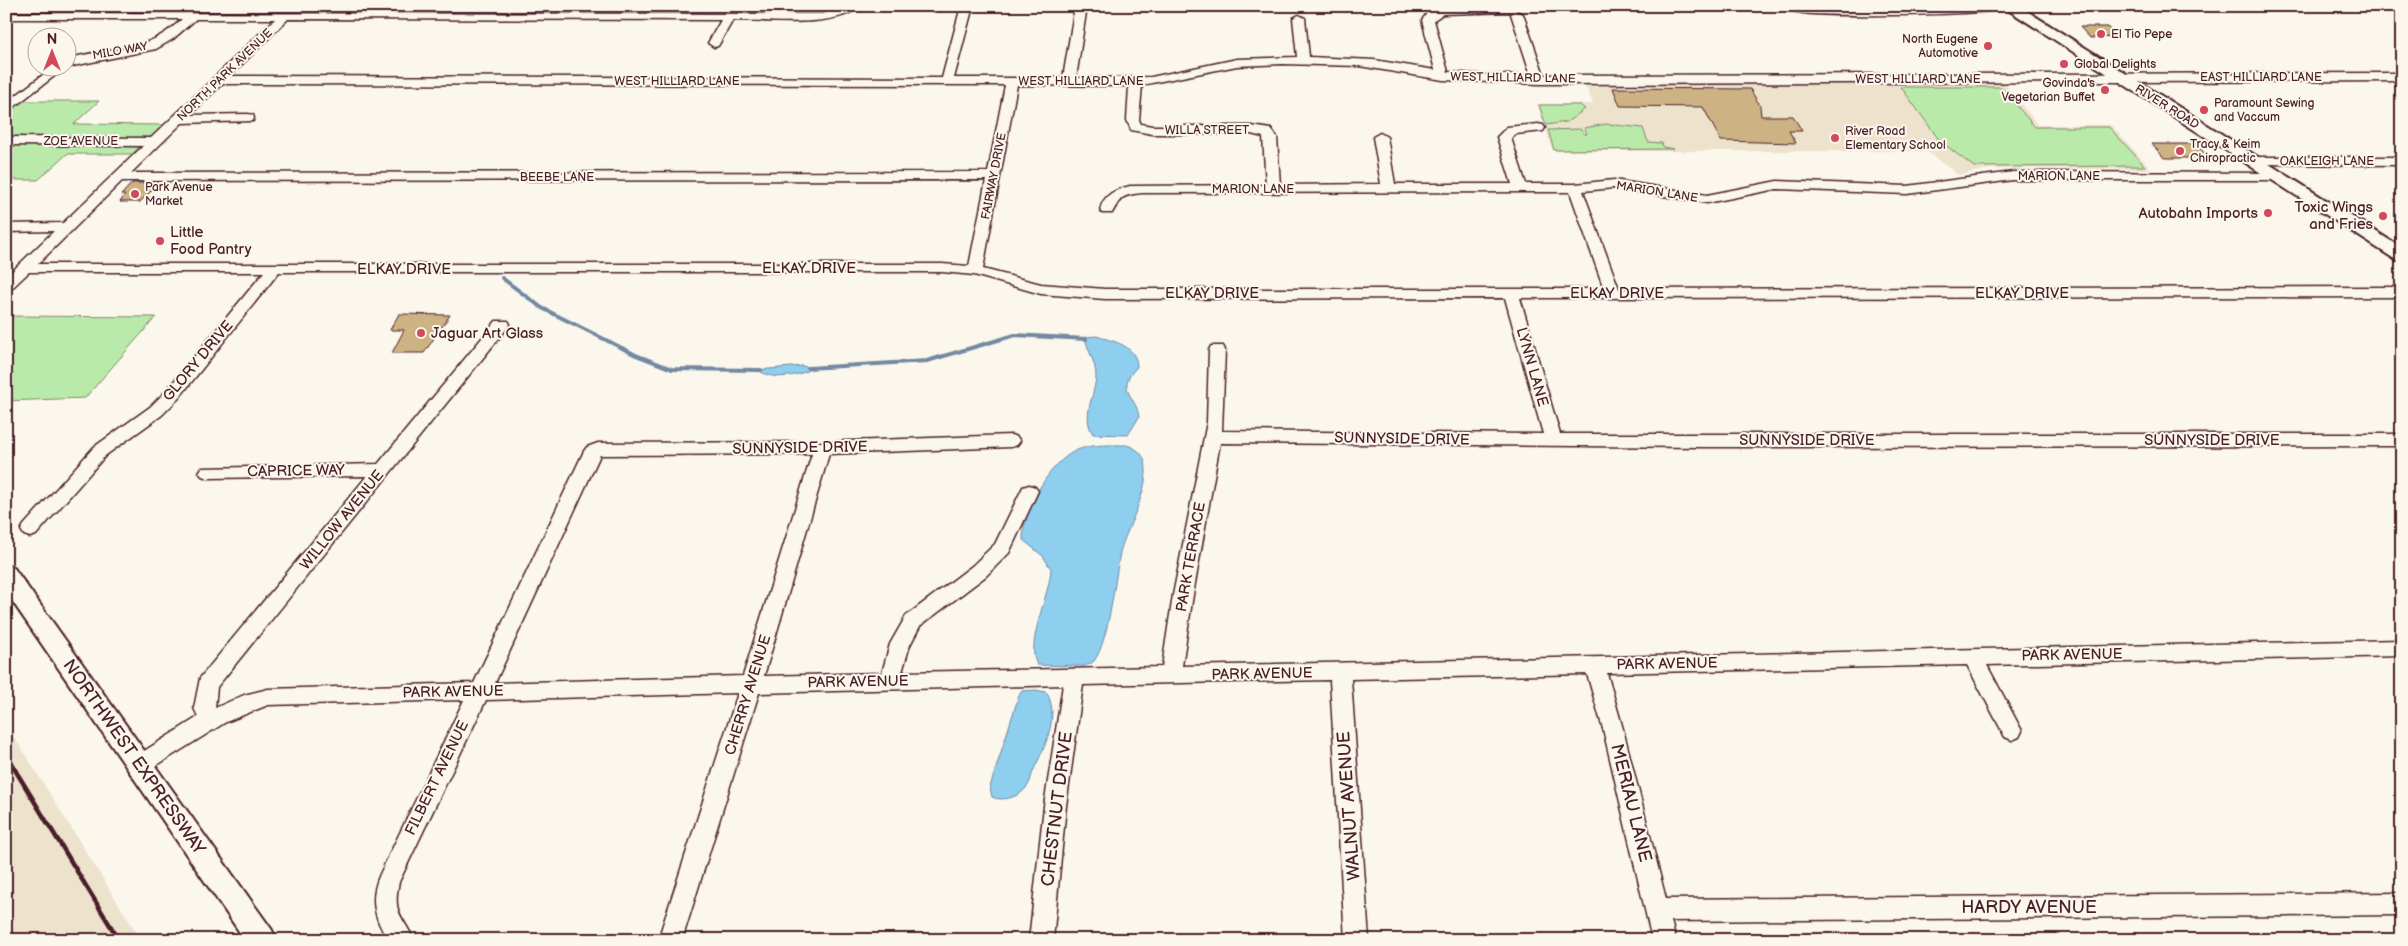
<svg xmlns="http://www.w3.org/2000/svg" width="2408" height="946" viewBox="0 0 2408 946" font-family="'Balsamiq Sans',sans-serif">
<rect width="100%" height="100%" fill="#fbf7ec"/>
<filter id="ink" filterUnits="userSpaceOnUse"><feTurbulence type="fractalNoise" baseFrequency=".02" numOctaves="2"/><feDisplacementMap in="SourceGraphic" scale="10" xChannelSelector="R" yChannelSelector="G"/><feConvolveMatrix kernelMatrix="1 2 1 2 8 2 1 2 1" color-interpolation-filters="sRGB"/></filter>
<g filter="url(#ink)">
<g fill="#ede2cc">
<path d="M2002,81L2038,125H2111L2151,169H1991L1958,175L1926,151H1553L1537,104H1593L1585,84Z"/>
<path d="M6,725L22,749L141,940H6Z"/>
</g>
<g fill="#b9eaa9" stroke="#82846a">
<path d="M1901,87H2001L2035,127H2109L2145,166L1974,167L1940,141Z"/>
<path d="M6,101H99L74,124L164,125L132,154H67L38,180H6Z"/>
<path d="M1539,105H1580L1585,109L1567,122L1546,125Z"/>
<path d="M1606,124L1643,128L1648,142L1662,143L1663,147L1674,149L1554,150L1548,130L1580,129L1586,135L1587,133L1584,128Z"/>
<path d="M6,316L156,317L85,398L6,401Z"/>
</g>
<g fill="#8eceef" stroke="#7388a1">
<path d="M1096,336C1113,341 1137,345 1137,367C1114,390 1137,396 1139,417L1128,435L1093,434C1081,416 1095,396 1096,376C1096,361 1085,347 1086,337Z"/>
<path d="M802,366L812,368C798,377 772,381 758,370Z"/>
<path d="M1126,445C1172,456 1125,527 1120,553C1115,578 1109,641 1094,661C1091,664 1088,665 1084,666L1037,665C1025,643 1050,594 1051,569L1043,556L1023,540C1022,511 1051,458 1080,449C1094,444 1111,445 1126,445Z"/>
<path d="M1036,690L1046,692C1061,714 1044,749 1034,769C1031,775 1031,782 1027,787C1019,797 1003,802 992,797L990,787L1019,695L1022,691Z"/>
</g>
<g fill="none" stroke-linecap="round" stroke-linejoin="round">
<g stroke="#7388a1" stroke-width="4">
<path d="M502,278L542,308L636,355L672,369L761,370"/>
<path d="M808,368L927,361L1015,335L1086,339"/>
</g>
</g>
<g fill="#cdb283" stroke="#4a1f2b">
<path d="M2080,27H2107L2118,37L2090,38Z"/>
<path d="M1613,88L1750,89L1760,106L1761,116H1793L1802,131H1789L1796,143L1721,141L1703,107L1620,106Z"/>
<path d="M2152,144H2196L2209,158H2164Z"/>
<path d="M132,183H159L140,202H120L125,195H121Z"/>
<path d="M399,314L450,315L424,353H392L404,330H390Z"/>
</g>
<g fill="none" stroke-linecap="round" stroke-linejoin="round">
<defs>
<g id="minor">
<path d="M845,6H860C837,29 764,20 733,20L718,46L714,47L708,43L721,20L288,19L230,76L942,78L961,6H973L954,78H1063L1075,6H1087L1076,78L1151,77L1237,59L1297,57L1293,18L1299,15L1305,18L1309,57L1374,60L1435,70L1422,20L1427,13L1441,6H1524L1515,11L1523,14L1544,75L2402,73V81L1539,84L1443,80L1359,66L1282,64L1237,66L1142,85L1139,120L1141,124L1152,126H1251L1271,129L1277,137L1280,185L1381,184L1373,137L1380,133L1387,137L1395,184H1512L1497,137L1507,127L1538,124L1543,125L1545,128L1543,131L1516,134L1511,138L1526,184H1575L1614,180L1707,195L1777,181L1907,186L2013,172L2281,173L2283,176L2276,180H2013L1907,194L1777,189L1707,203L1614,188L1583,191L1619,289L2402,287V297L1520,298L1560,434H2402V446L1704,447L1220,443L1193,595L1182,666L2402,640V656L1987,665L2022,731L2019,737L2012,740L2005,737L1967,665L1607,673L1623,729L1666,899L2402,893V915L1671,921L1676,940H1652L1603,729L1587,674L1351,679L1369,940H1345L1330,680L1083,685L1066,806L1053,940H1029L1044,806L1063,685L759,693L682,940H658L738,693L486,700L399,882C392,914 402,914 414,940H388C374,918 369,898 380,874L464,700L268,705L226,722L149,770L141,773L133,770L130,764L133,758L198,717L194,708L200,678L367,476L208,478L202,476L199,472L202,468L378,464L496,321H508L510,324L508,327L217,687L215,708L244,695L268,689L474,683L584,451L587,447L598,443L822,442L1011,435L1017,437L1020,441L1017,445L1011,447L829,454L764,676L882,673L890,644L906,616L972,566L995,544L1023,487L1029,485L1035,487L1038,491L1009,553L986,576L920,626L910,645L902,672L1162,667L1173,595L1207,422L1209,350L1211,346H1223L1225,350L1222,431L1543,434L1505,298L1105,299L1041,294L974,275L942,272H279L178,399L162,415L106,455L36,535L30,537L24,535L21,530L24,525L94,447L150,407L166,391L264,272H29L11,289L6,291V277L54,231L6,232V224L63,223L143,146L6,145V137L151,138L275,19H196L173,39L156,49L68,67V59L74,57C119,46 145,54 182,19H6V13L823,14ZM1513,12L1511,14L1531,75H1487L1448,72L1434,20L1443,14ZM222,84L1005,85L988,172L131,173L182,123L253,121L254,118L253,115L248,114L190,115ZM1017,85L1129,86L1127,120L1131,130L1152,134H1251L1263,137L1266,185L1130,186C1115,190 1104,194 1100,210L1102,213H1112C1121,197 1122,195 1142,193L1570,192L1604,289H1105L1041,284L983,269ZM986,180L969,266L942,264H38L122,181ZM812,454L743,676L495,683L600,455Z"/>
<path d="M1781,6H2016C2005,16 1826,17 1803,13C1796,12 1787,11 1781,6Z"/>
<path d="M52,68H65L6,113V103Z"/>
<path d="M2253,157H2402V165L2248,164L2246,161Z"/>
</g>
<g id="major">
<path d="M2002,6H2019L2402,248V261L2396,260Z"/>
<path d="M6,565L14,568L272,930L276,940H245L6,592Z"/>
</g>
</defs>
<use href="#minor" stroke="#4a1f2b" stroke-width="3"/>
<use href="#major" stroke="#4a1f2b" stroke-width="4"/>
<use href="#minor" fill="#fbf7ec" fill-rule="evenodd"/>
<use href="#major" fill="#fbf7ec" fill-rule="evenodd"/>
<path stroke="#4a1f2b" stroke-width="4.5" d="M6,755L119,940"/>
</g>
</g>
<g fill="#d1495b" stroke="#fbf7ec" stroke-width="2">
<circle cx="2101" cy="34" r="5"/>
<circle cx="1988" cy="46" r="5"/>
<circle cx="2064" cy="64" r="5"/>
<circle cx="2105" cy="90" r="5"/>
<circle cx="2204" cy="110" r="5"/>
<circle cx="1835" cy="138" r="5"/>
<circle cx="2180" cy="151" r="5"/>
<circle cx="135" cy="194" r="5"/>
<circle cx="2268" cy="213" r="5"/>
<circle cx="2383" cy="216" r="5"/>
<circle cx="160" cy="241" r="5"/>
<circle cx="421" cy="333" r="5"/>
</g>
<g text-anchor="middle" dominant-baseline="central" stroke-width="4" stroke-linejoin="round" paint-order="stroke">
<g font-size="12" fill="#4a1f2b" stroke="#fbf7ec" text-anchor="start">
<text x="2111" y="34">El Tio Pepe</text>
<text x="1978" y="39" text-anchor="end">North Eugene<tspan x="1978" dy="14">Automotive</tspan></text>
<text x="2074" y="64">Global Delights</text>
<text x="2095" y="83" text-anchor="end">Govinda's<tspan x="2095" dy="14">Vegetarian Buffet</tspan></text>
<text x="2214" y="103">Paramount Sewing<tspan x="2214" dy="14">and Vaccum</tspan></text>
<text x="1845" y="131">River Road<tspan x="1845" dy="14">Elementary School</tspan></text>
<text x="2190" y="144">Tracy &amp; Keim<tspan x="2190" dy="14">Chiropractic</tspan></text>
<text x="145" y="187">Park Avenue<tspan x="145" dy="14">Market</tspan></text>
</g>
<g font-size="12" fill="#4a1f2b" stroke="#fbf7ec">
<text transform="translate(120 51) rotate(-10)">MILO WAY</text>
<text transform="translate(225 75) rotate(-44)">NORTH PARK AVENUE</text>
<text x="2261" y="77">EAST HILLIARD LANE</text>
<text transform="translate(1513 78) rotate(1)">WEST HILLIARD LANE</text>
<text x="1918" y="79">WEST HILLIARD LANE</text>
<text x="677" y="81">WEST HILLIARD LANE</text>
<text x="1081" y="81">WEST HILLIARD LANE</text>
<text transform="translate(2167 107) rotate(32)">RIVER ROAD</text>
<text x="1207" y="130">WILLA STREET</text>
<text x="81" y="141">ZOE AVENUE</text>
<text x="2327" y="161">OAKLEIGH LANE</text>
<text transform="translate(994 176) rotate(-79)">FAIRWAY DRIVE</text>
<text x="2059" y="176">MARION LANE</text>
<text x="557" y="177">BEEBE LANE</text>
<text x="1253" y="189">MARION LANE</text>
<text transform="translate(1657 192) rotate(9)">MARION LANE</text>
</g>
<g font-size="15" fill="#4a1f2b" stroke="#fbf7ec" text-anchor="end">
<text x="2373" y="207">Toxic Wings<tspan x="2373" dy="17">and Fries</tspan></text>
<text x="2258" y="213">Autobahn Imports</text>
<text x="170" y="232" text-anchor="start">Little<tspan x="170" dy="17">Food Pantry</tspan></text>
<text x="431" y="333" text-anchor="start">Jaguar Art Glass</text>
</g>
<g font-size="15" fill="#4a1f2b" stroke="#fbf7ec">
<text x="809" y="268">ELKAY DRIVE</text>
<text x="404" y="269">ELKAY DRIVE</text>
<text x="1212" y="293">ELKAY DRIVE</text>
<text x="1617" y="293">ELKAY DRIVE</text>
<text x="2022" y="293">ELKAY DRIVE</text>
<text transform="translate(198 361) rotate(-50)">GLORY DRIVE</text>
<text transform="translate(1532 367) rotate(74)">LYNN LANE</text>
<text transform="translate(1402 439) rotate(1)">SUNNYSIDE DRIVE</text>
<text x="1807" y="440">SUNNYSIDE DRIVE</text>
<text x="2212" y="440">SUNNYSIDE DRIVE</text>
<text transform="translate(800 448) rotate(-1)">SUNNYSIDE DRIVE</text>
<text transform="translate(296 471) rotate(-1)">CAPRICE WAY</text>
<text transform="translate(342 520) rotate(-51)">WILLOW AVENUE</text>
<text transform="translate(1191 557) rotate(-80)">PARK TERRACE</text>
<text transform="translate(2072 655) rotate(-1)">PARK AVENUE</text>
<text transform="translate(1667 664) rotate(-1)">PARK AVENUE</text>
<text transform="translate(1262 674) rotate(-1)">PARK AVENUE</text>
<text transform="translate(858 682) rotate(-1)">PARK AVENUE</text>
<text transform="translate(453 692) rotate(-1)">PARK AVENUE</text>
<text transform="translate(748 695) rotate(-73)">CHERRY AVENUE</text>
<text transform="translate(437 778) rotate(-64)">FILBERT AVENUE</text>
</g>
<g font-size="18" fill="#4a1f2b" stroke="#fbf7ec">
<text transform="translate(134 757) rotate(55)">NORTHWEST EXPRESSWAY</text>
<text transform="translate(1631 803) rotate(76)">MERIAU LANE</text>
<text transform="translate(1349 806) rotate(-94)">WALNUT AVENUE</text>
<text transform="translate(1057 809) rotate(-83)">CHESTNUT DRIVE</text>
<text x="2029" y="907">HARDY AVENUE</text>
</g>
</g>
<rect width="2408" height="946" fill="none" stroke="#fbf7ec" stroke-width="25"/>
<rect x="12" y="12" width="2383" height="921" fill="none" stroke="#4a1f2b" stroke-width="2" filter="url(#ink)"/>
<g transform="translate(52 52)"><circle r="24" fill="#fbf7ec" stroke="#b4a19f"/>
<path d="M0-4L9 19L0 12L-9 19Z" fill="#d1495b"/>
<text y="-8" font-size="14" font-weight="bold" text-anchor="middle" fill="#4a1f2b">N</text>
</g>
</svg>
